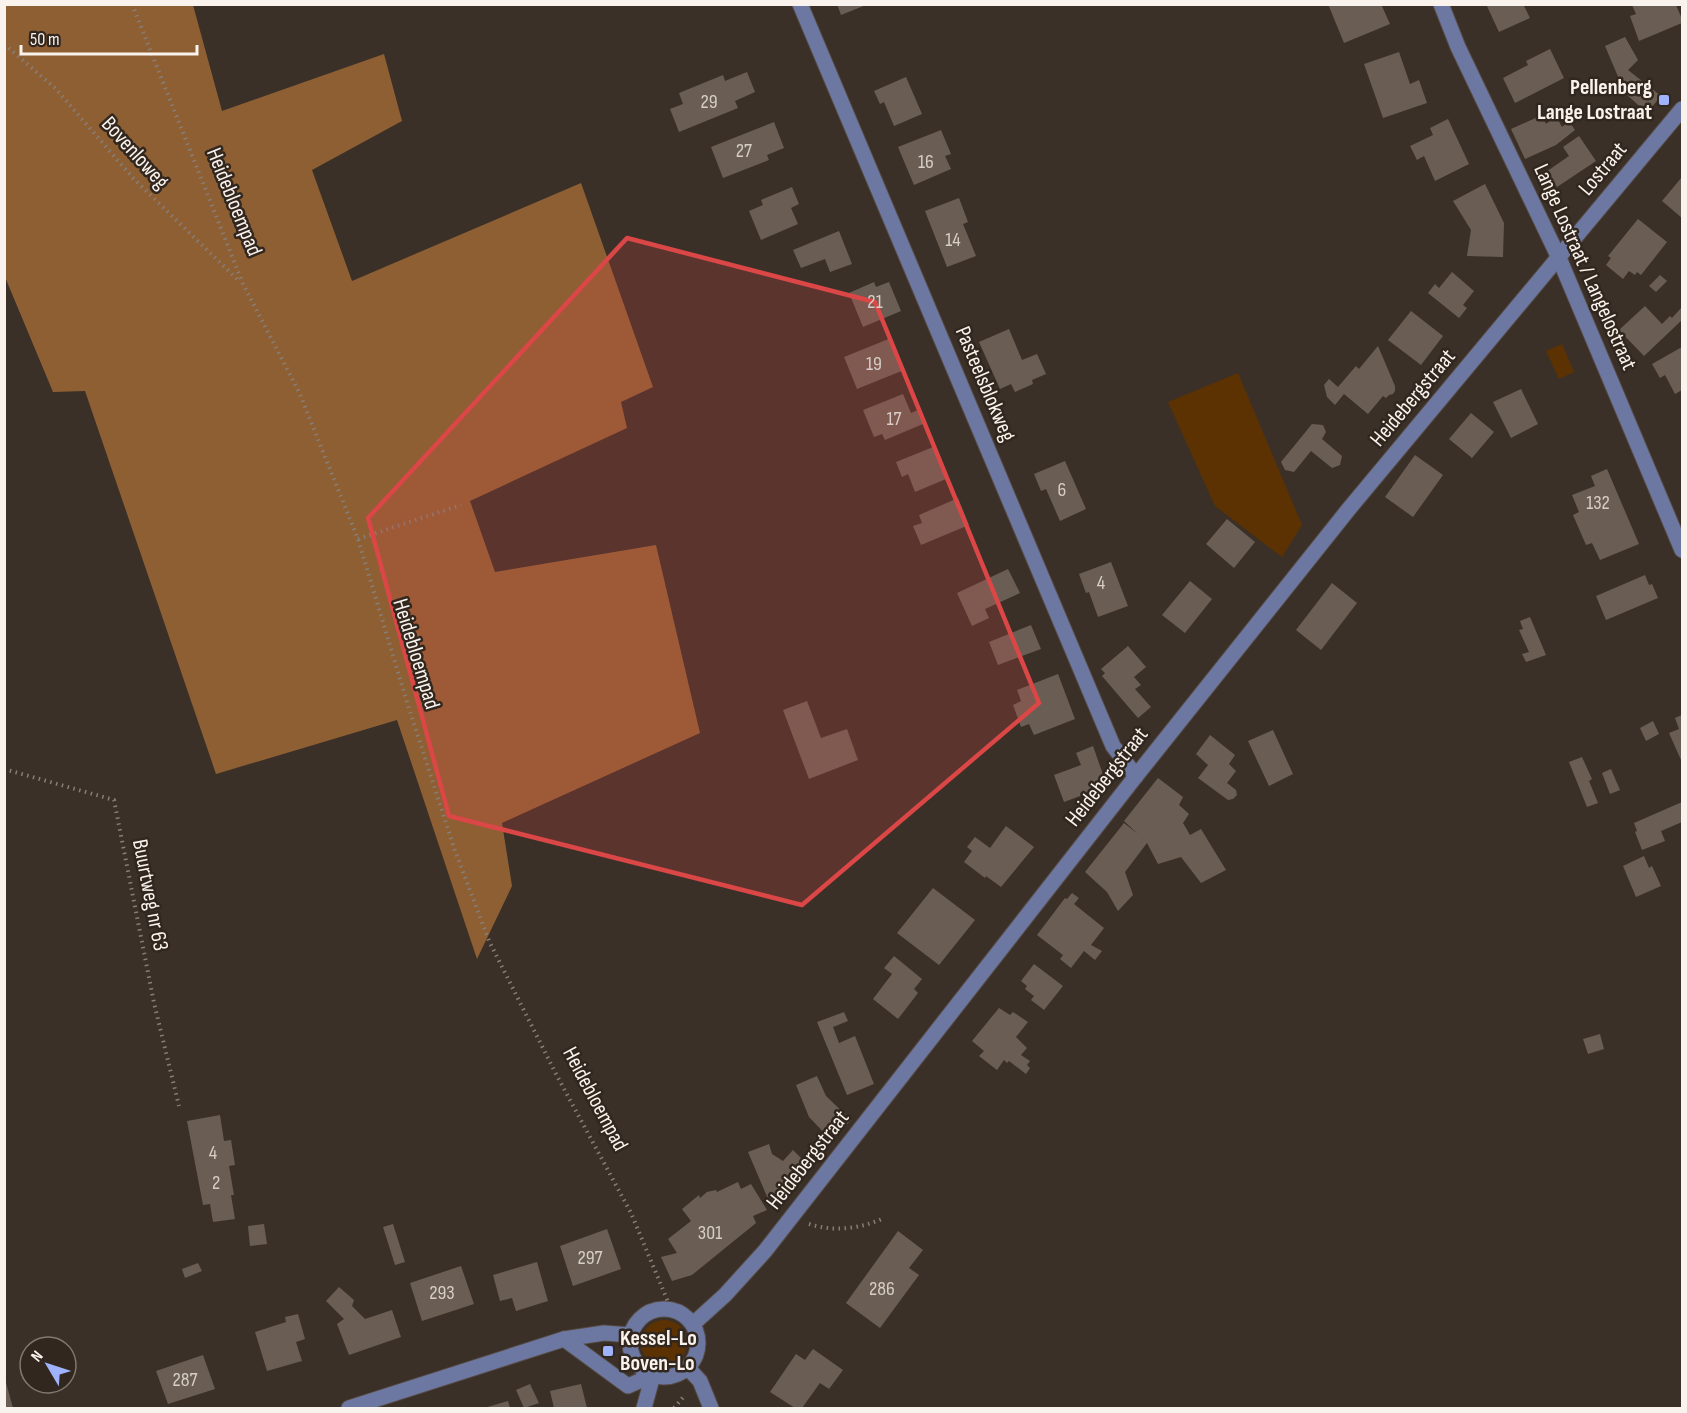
<svg xmlns="http://www.w3.org/2000/svg" width="1687" height="1413" viewBox="0 0 1687 1413" font-family="'Sofia Sans Condensed',sans-serif">
<rect width="100%" height="100%" fill="#3b3028"/>
<g fill="#5d3202">
<path d="M1562,344L1574,372L1559,379L1546,351Z"/>
<path d="M1238,373L1302,525L1282,557L1215,506L1168,402Z"/>
<circle cx="664" cy="1343" r="23"/>
</g>
<path fill="#8f5f34" d="M4,5H193L222,111L384,54L402,121L312,170L352,281L581,183L653,387L621,402L627,428L470,501L495,572L656,545L700,733L502,823L512,886L477,959L397,720L216,774L85,391L53,392L5,277Z"/>
<g fill="#6a5e54">
<path d="M837,4H866V5L841,15Z"/>
<path d="M1328,4H1381L1390,24L1344,43Z"/>
<path d="M1486,4H1523L1530,18L1499,32Z"/>
<path d="M1632,5H1676L1682,19V23L1639,41L1630,16L1636,14Z"/>
<path d="M1625,37L1638,60L1628,70L1661,96L1647,113L1625,93L1605,46Z"/>
<path d="M1550,49L1564,78L1515,103L1503,78L1528,65L1526,61Z"/>
<path d="M1399,52L1410,84L1419,80L1427,103L1383,118L1364,64Z"/>
<path d="M747,72L755,92L735,101L738,108L679,132L670,109L683,104L679,93L723,75L725,81Z"/>
<path d="M906,77L922,114L894,126L884,102L880,104L874,91Z"/>
<path d="M1542,115L1546,124L1556,116L1562,127L1569,121L1575,130L1556,145L1525,159L1511,129Z"/>
<path d="M1448,119L1469,164L1435,181L1424,156L1417,160L1410,146L1433,135L1430,128Z"/>
<path d="M774,122L784,148L767,155L769,160L723,178L711,147Z"/>
<path d="M941,130L951,154L945,156L951,169L914,185L898,147Z"/>
<path d="M1579,136L1596,161L1557,187L1546,172L1569,156L1563,147Z"/>
<path d="M1682,177V218L1662,201Z"/>
<path d="M1485,184L1504,223L1503,257L1467,256L1471,230L1453,201Z"/>
<path d="M792,187L799,204L791,208L798,224L761,240L749,211L763,205L761,200Z"/>
<path d="M959,198L968,222L963,224L976,256L947,267L925,211Z"/>
<path d="M1638,219L1667,242L1641,275L1637,272L1635,275L1629,271L1623,279L1606,265L1611,258L1608,256Z"/>
<path d="M839,231L852,264L830,272L825,259L801,268L793,250Z"/>
<path d="M1452,272L1474,291L1463,305L1467,308L1459,318L1428,293L1435,284L1439,288Z"/>
<path d="M1660,275L1667,281L1656,292L1649,286Z"/>
<path d="M874,282L876,287L889,282L901,311L863,327L849,293Z"/>
<path d="M1645,306L1662,324L1670,316L1672,318L1682,307V320L1644,356L1619,330Z"/>
<path d="M1411,311L1443,336L1421,365L1388,340Z"/>
<path d="M1009,329L1022,360L1037,354L1046,374L1032,380L1033,384L1015,392L1011,384L1000,389L979,342Z"/>
<path d="M891,338L904,370L857,389L844,357Z"/>
<path d="M1378,346L1395,386V391L1393,394L1389,395L1386,398L1383,396L1368,414L1344,394L1335,405L1327,397L1324,385L1329,379L1338,387L1356,366L1359,369Z"/>
<path d="M1682,347V390L1675,394L1665,375L1660,378L1652,364Z"/>
<path d="M1521,389L1538,424L1511,438L1493,402Z"/>
<path d="M903,394L911,413L918,410L923,424L885,440L882,434L874,437L863,410Z"/>
<path d="M1471,413L1494,432L1472,458L1449,439Z"/>
<path d="M1312,424L1323,425L1326,432L1322,439L1342,456L1340,465L1332,468L1311,451L1294,472L1285,470L1281,462Z"/>
<path d="M933,447L946,479L915,492L908,474L902,477L896,462Z"/>
<path d="M1415,455L1443,475L1413,517L1385,497Z"/>
<path d="M1065,461L1086,509L1060,521L1046,489L1041,491L1034,474Z"/>
<path d="M1607,469L1639,544L1600,560L1592,543L1586,545L1573,515L1579,512L1572,495L1595,486L1591,476Z"/>
<path d="M958,498L969,525L921,545L913,526L922,523L919,515Z"/>
<path d="M1227,519L1255,542L1234,568L1206,544Z"/>
<path d="M1111,562L1128,606L1098,617L1089,592L1086,593L1079,574Z"/>
<path d="M1008,569L1020,593L985,609L989,618L972,626L957,593Z"/>
<path d="M1645,575L1649,585L1652,584L1658,598L1606,620L1596,596Z"/>
<path d="M1190,581L1212,599L1185,633L1162,615Z"/>
<path d="M1332,583L1357,603L1321,650L1296,630Z"/>
<path d="M1530,617L1546,655L1526,662L1522,654L1529,652L1519,630L1523,629L1520,621Z"/>
<path d="M1031,625L1041,649L998,665L989,642Z"/>
<path d="M1128,646L1146,667L1134,677L1141,685L1135,689L1151,707L1138,718L1102,676L1105,673L1101,669Z"/>
<path d="M1058,674L1075,719L1034,735L1029,724L1021,727L1013,705L1021,701L1017,690Z"/>
<path d="M807,701L821,738L847,729L858,760L809,779L783,710Z"/>
<path d="M1682,715V759L1681,760L1669,733L1679,729L1675,718Z"/>
<path d="M1653,721L1659,734L1646,741L1640,728Z"/>
<path d="M1273,730L1293,774L1269,786L1248,741Z"/>
<path d="M1210,735L1235,755L1229,764L1236,771L1227,783L1236,790L1237,795L1233,799L1228,800L1198,778L1208,765L1196,754Z"/>
<path d="M1093,746L1107,786L1064,802L1054,775L1081,765L1076,753Z"/>
<path d="M1582,757L1592,779L1589,781L1598,803L1587,807L1569,762Z"/>
<path d="M1611,769L1620,790L1610,794L1602,773Z"/>
<path d="M1158,778L1183,797L1179,805L1189,814L1183,823L1190,835L1201,829L1226,870L1201,883L1181,857L1158,864L1147,843L1125,872L1133,895L1118,911L1107,892L1085,872L1124,823L1138,834L1124,821Z"/>
<path d="M1682,802V822L1661,831L1665,841L1642,850L1635,832L1637,831L1634,823Z"/>
<path d="M1006,826L1034,847L1001,887L986,876L985,878L964,862L972,851L967,847L975,837L990,848Z"/>
<path d="M1644,856L1649,868L1652,866L1661,886L1636,897L1623,866Z"/>
<path d="M933,888L975,920L939,965L897,933Z"/>
<path d="M1072,893L1079,898L1074,904L1104,928L1091,945L1102,951L1095,960L1084,951L1071,968L1060,959L1063,955L1037,935L1065,898L1067,899Z"/>
<path d="M894,956L922,979L914,989L918,993L898,1019L873,999L892,974L884,968Z"/>
<path d="M1034,964L1063,986L1044,1010L1031,1000L1034,996L1025,989L1027,986L1021,981Z"/>
<path d="M999,1008L1010,1015L1013,1012L1028,1022L1016,1037L1027,1048L1021,1055L1030,1061L1027,1065L1030,1068L1026,1074L1009,1061L1007,1063L1004,1060L997,1070L979,1056L984,1051L972,1041Z"/>
<path d="M844,1012L848,1021L833,1027L839,1043L855,1036L874,1084L847,1095L817,1022Z"/>
<path d="M1600,1034L1604,1049L1588,1054L1583,1039Z"/>
<path d="M817,1076L826,1096L851,1120L832,1141L809,1117L796,1085Z"/>
<path d="M220,1115L224,1141L231,1140L235,1165L229,1166L234,1195H231L235,1219L213,1222L210,1204L203,1205L187,1121Z"/>
<path d="M769,1144L772,1154L783,1161L793,1150L808,1165L771,1206L748,1152Z"/>
<path d="M738,1182L741,1189L751,1184L767,1210L753,1216L756,1223L692,1275L672,1281L661,1257L677,1253L668,1239L691,1221L682,1209L699,1195L700,1198L707,1192L716,1190L717,1192Z"/>
<path d="M264,1224L267,1244L250,1246L248,1226Z"/>
<path d="M393,1224L405,1262L395,1265L383,1227Z"/>
<path d="M607,1229L621,1269L573,1286L560,1246Z"/>
<path d="M898,1231L923,1250L909,1268L919,1275L880,1328L846,1303Z"/>
<path d="M537,1262L548,1301L516,1311L512,1298L500,1301L493,1275Z"/>
<path d="M198,1263L202,1271L185,1278L182,1269Z"/>
<path d="M461,1266L474,1304L422,1321L410,1283Z"/>
<path d="M339,1287L354,1300L352,1306L365,1319L392,1310L401,1337L349,1355L337,1324L344,1319L326,1301Z"/>
<path d="M298,1314L305,1339L296,1342L302,1361L267,1371L255,1332L286,1322L285,1317Z"/>
<path d="M813,1349L843,1370L829,1389L820,1383L802,1408H795L770,1392L796,1354L805,1360Z"/>
<path d="M203,1355L215,1389L168,1404L156,1371Z"/>
<path d="M4,1379H5L13,1408H4Z"/>
<path d="M530,1384L539,1403L524,1408L516,1390Z"/>
<path d="M581,1384L587,1408H554L550,1391Z"/>
<path d="M508,1401L510,1408H484Z"/>
</g>
<g fill="none" stroke-linecap="round" stroke-linejoin="round">
<defs>
<g id="minor">
<path d="M800,4L1113,746L1136,776"/>
<path d="M1441,4L1458,47L1559,258L1682,550"/>
<circle cx="664" cy="1343" r="34"/>
<path d="M693,1324L725,1295L765,1251L1136,776L1348,510L1682,109"/>
<path d="M564,1339L628,1386L653,1375"/>
<path d="M688,1368L700,1381L711,1408"/>
<path d="M349,1408L564,1339L604,1333L631,1335"/>
<path d="M644,1408L653,1375"/>
</g>
</defs>
<use href="#minor" stroke="#564b44" stroke-width="17"/>
<g stroke="#877e77" stroke-width="4" stroke-dasharray="1.5 4.5" stroke-linecap="butt">
<path d="M132,4L243,284L299,392L358,539L407,702L454,848L489,941L556,1074L631,1213L671,1309"/>
<path d="M4,44L55,88L133,178L240,282"/>
<path d="M358,539L461,505"/>
<path d="M4,769L114,800L154,1003L179,1106"/>
<path d="M809,1224C834,1232 858,1229 882,1219"/>
<path d="M674,1408L685,1395"/>
</g>
<use href="#minor" stroke="#6c78a1" stroke-width="15"/>
</g>
<path fill="#db4646" fill-opacity="0.2" stroke="#db4646" stroke-width="4.5" stroke-linejoin="round" d="M627,238L875,302L1039,703L802,905L449,816L368,518Z"/>
<g fill="#9fb3fd" stroke="#31271e" stroke-width="2">
<rect x="1658" y="94" width="12" height="12" rx="3"/>
<rect x="602" y="1345" width="12" height="12" rx="3"/>
</g>
<g text-anchor="middle" dominant-baseline="central" stroke-width="5" stroke-linejoin="round" paint-order="stroke">
<g font-size="20" fill="#d6cec7">
<text x="709" y="102">29</text>
<text x="744" y="151">27</text>
<text x="926" y="162">16</text>
<text x="953" y="240">14</text>
<text x="875" y="302">21</text>
<text x="874" y="364">19</text>
<text x="894" y="419">17</text>
<text x="1062" y="490">6</text>
<text x="1598" y="503">132</text>
<text x="1101" y="583">4</text>
<text x="213" y="1153">4</text>
<text x="216" y="1183">2</text>
<text x="710" y="1233">301</text>
<text x="590" y="1258">297</text>
<text x="882" y="1289">286</text>
<text x="442" y="1293">293</text>
<text x="185" y="1380">287</text>
</g>
<g font-size="22" font-weight="bold" fill="#faf3ed" stroke="#31271e" text-anchor="end">
<text x="1652" y="87">Pellenberg<tspan x="1652" dy="25">Lange Lostraat</tspan></text>
<text x="620" y="1338" text-anchor="start">Kessel-Lo<tspan x="620" dy="25">Boven-Lo</tspan></text>
</g>
<g font-size="22" fill="#faf3ed" stroke="#31271e">
<text transform="translate(135 153) rotate(48)">Bovenloweg</text>
<text transform="translate(1603 169) rotate(-50)">Lostraat</text>
<text transform="translate(234 202) rotate(68)">Heidebloempad</text>
<text transform="translate(1585 267) rotate(66)">Lange Lostraat / Langelostraat</text>
<text transform="translate(985 384) rotate(67)">Pasteelsblokweg</text>
<text transform="translate(1413 398) rotate(-50)">Heidebergstraat</text>
<text transform="translate(416 654) rotate(73)">Heidebloempad</text>
<text transform="translate(1107 777) rotate(-52)">Heidebergstraat</text>
<text transform="translate(150 895) rotate(79)">Buurtweg nr 63</text>
<text transform="translate(595 1099) rotate(62)">Heidebloempad</text>
<text transform="translate(808 1160) rotate(-52)">Heidebergstraat</text>
</g>
</g>
<rect width="1687" height="1413" fill="none" stroke="#faf3ed" stroke-width="12"/>
<g transform="translate(48 1365) rotate(309)"><circle r="28" fill="#31271e" stroke="#817971" stroke-width="1.5"/>
<path d="M0-4.5L10 22L0 15L-10 22Z" fill="#9fb3fd"/>
<text y="-9" font-size="16" font-weight="bold" text-anchor="middle" fill="#faf3ed">N</text>
</g>
<path d="M21 45v9h176v-9" fill="none" stroke="#faf3ed" stroke-width="3"/>
<text x="30" y="45" font-size="18" fill="#faf3ed" stroke="#31271e" stroke-width="4.5" paint-order="stroke">50 m</text>
</svg>
